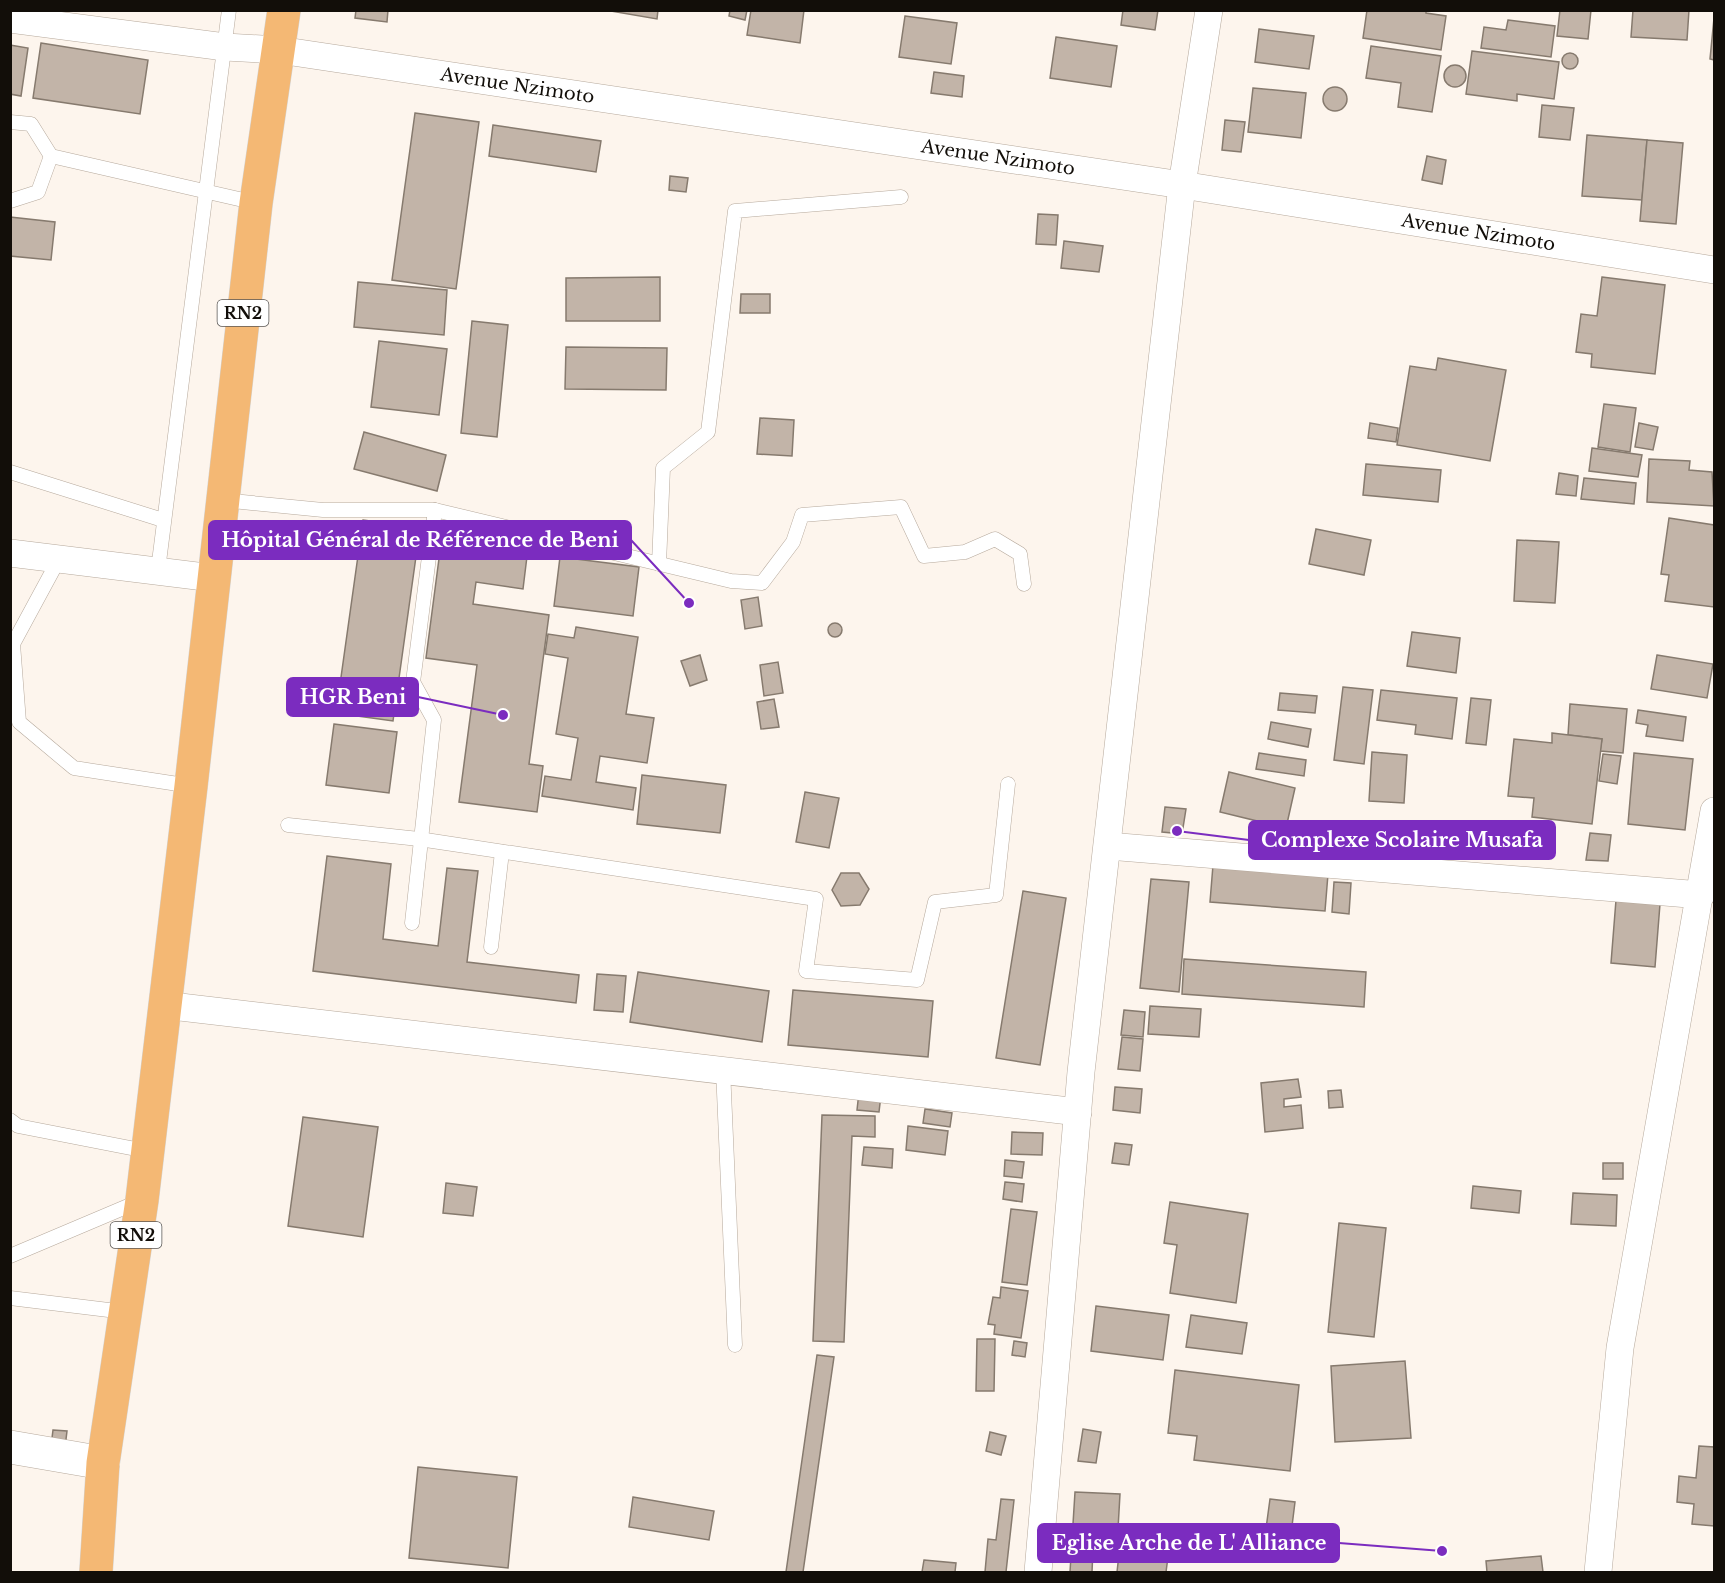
<svg xmlns="http://www.w3.org/2000/svg" width="1725" height="1583" viewBox="0 0 1725 1583" font-family="'Libre Baskerville',serif">
<rect width="100%" height="100%" fill="#fdf5ed"/>
<g fill="#c2b4a8" stroke="#867a6e" stroke-width="1.5">
<path d="M356,10H388L387,22L355,18Z"/>
<path d="M605,10H658L657,19Z"/>
<path d="M730,10H747L745,20L729,16Z"/>
<path d="M751,10H804L800,43L747,35Z"/>
<path d="M1123,10H1158L1155,30L1121,25Z"/>
<path d="M1367,10H1426V13L1446,16L1441,50L1363,38Z"/>
<path d="M1560,10H1591L1588,39L1557,36Z"/>
<path d="M1633,10H1689L1687,40L1631,37Z"/>
<path d="M905,16L957,23L951,64L899,57Z"/>
<path d="M1714,18V60L1710,59Z"/>
<path d="M1508,20L1555,26L1551,57L1481,48L1484,27L1506,30Z"/>
<path d="M1259,29L1314,36L1309,69L1255,62Z"/>
<path d="M1056,37L1117,46L1111,87L1050,78Z"/>
<path d="M41,43L148,60L140,114L33,98Z"/>
<path d="M10,45L28,48L21,96L10,94Z"/>
<path d="M1371,46L1441,56L1432,112L1398,107L1401,83L1366,78Z"/>
<path d="M1472,51L1559,62L1554,99L1517,94V101L1466,94Z"/>
<circle cx="1570" cy="61" r="8"/>
<circle cx="1455" cy="76" r="11"/>
<path d="M934,72L964,76L962,97L931,93Z"/>
<circle cx="1335" cy="99" r="12"/>
<path d="M1253,88L1306,93L1301,138L1248,132Z"/>
<path d="M1542,105L1574,108L1570,140L1539,137Z"/>
<path d="M415,113L479,122L456,289L392,280Z"/>
<path d="M1225,120L1245,122L1241,152L1222,150Z"/>
<path d="M493,125L601,141L596,172L489,156Z"/>
<path d="M1587,135L1647,140L1642,200L1582,196Z"/>
<path d="M1647,140L1683,143L1676,224L1640,221Z"/>
<path d="M1427,156L1446,160L1442,184L1422,180Z"/>
<path d="M670,176L688,178L686,192L669,190Z"/>
<path d="M1038,214L1058,215L1056,245L1036,244Z"/>
<path d="M10,217L55,222L51,260L10,256Z"/>
<path d="M1064,241L1103,246L1099,272L1061,268Z"/>
<path d="M660,277V321H566V278Z"/>
<path d="M1602,277L1665,285L1655,374L1591,367L1592,354L1576,352L1581,314L1597,316Z"/>
<path d="M358,282L447,290L444,335L354,327Z"/>
<path d="M741,294H770V313H740Z"/>
<path d="M472,321L508,325L497,437L461,433Z"/>
<path d="M379,341L447,349L439,415L371,407Z"/>
<path d="M566,347L667,348L666,390L565,389Z"/>
<path d="M1438,358L1506,370L1490,461L1397,445L1410,366L1436,370Z"/>
<path d="M1604,404L1636,408L1630,452L1598,447Z"/>
<path d="M760,418L794,420L792,456L757,454Z"/>
<path d="M1370,423L1398,428L1396,442L1368,438Z"/>
<path d="M1639,423L1658,427L1653,450L1635,447Z"/>
<path d="M364,432L446,455L437,491L354,469Z"/>
<path d="M1592,448L1642,455L1638,477L1589,471Z"/>
<path d="M1649,459L1690,461L1689,470L1712,472L1714,506L1647,502Z"/>
<path d="M1366,464L1441,470L1438,502L1363,495Z"/>
<path d="M1559,473L1578,476L1576,496L1556,494Z"/>
<path d="M1584,478L1636,483L1634,504L1581,499Z"/>
<path d="M1669,518L1714,525V607L1665,601L1669,575L1661,574Z"/>
<path d="M363,520L420,528L393,721L336,713Z"/>
<path d="M443,528L529,540L523,589L476,582L473,604L549,615L529,764L543,766L537,812L459,802L477,665L426,658Z"/>
<path d="M1316,529L1371,540L1364,575L1309,564Z"/>
<path d="M1517,540L1559,542L1555,603L1514,601Z"/>
<path d="M560,557L639,567L633,616L554,606Z"/>
<path d="M758,597L762,626L745,629L741,600Z"/>
<circle cx="835" cy="630" r="7"/>
<path d="M576,627L638,637L626,714L654,718L647,763L600,756L596,782L636,788L633,810L542,796L545,776L571,780L578,738L556,734L568,658L545,654L548,634L574,638Z"/>
<path d="M1412,632L1460,638L1456,673L1407,666Z"/>
<path d="M700,655L707,680L690,686L681,661Z"/>
<path d="M1657,655L1713,664L1707,698L1651,689Z"/>
<path d="M778,662L783,693L764,696L760,665Z"/>
<path d="M1343,687L1373,690L1364,764L1334,760Z"/>
<path d="M1381,690L1457,698L1452,739L1415,734L1416,725L1377,720Z"/>
<path d="M1280,693L1317,696L1315,713L1278,710Z"/>
<path d="M1471,698L1491,700L1486,745L1466,743Z"/>
<path d="M774,699L779,727L761,729L757,702Z"/>
<path d="M1570,704L1627,709L1623,753L1600,751L1602,739L1568,735Z"/>
<path d="M1638,710L1686,717L1683,741L1646,736L1648,725L1636,723Z"/>
<path d="M1271,722L1311,729L1308,747L1268,739Z"/>
<path d="M334,724L397,732L389,793L326,785Z"/>
<path d="M1552,733L1602,739L1592,824L1532,817L1534,798L1508,796L1514,739L1552,743Z"/>
<path d="M1372,752L1407,755L1404,803L1369,801Z"/>
<path d="M1259,753L1306,760L1304,776L1256,769Z"/>
<path d="M1634,753L1693,759L1685,830L1628,824Z"/>
<path d="M1603,754L1621,756L1617,784L1599,781Z"/>
<path d="M1229,772L1295,788L1286,828L1220,812Z"/>
<path d="M642,775L726,785L720,833L637,824Z"/>
<path d="M805,792L839,798L829,848L796,842Z"/>
<path d="M1165,807L1186,809L1182,834L1162,832Z"/>
<path d="M1590,833L1611,835L1608,861L1586,860Z"/>
<path d="M327,856L391,864L383,939L438,946L447,868L478,871L467,962L579,975L576,1003L313,971Z"/>
<path d="M1213,865L1328,874L1325,911L1210,902Z"/>
<path d="M841,873H859L869,889L860,905L841,906L832,890Z"/>
<path d="M1151,879L1189,882L1179,992L1140,988Z"/>
<path d="M1334,882L1351,883L1349,914L1332,912Z"/>
<path d="M1023,891L1066,898L1040,1065L996,1058Z"/>
<path d="M1616,900L1660,904L1655,967L1611,963Z"/>
<path d="M1184,959L1366,972L1364,1007L1182,994Z"/>
<path d="M638,972L769,991L762,1042L630,1022Z"/>
<path d="M597,974L626,976L623,1012L594,1010Z"/>
<path d="M793,990L933,1001L928,1057L788,1045Z"/>
<path d="M1150,1006L1201,1009L1199,1037L1148,1034Z"/>
<path d="M1124,1010L1145,1012L1143,1037L1121,1035Z"/>
<path d="M1122,1037L1143,1039L1140,1071L1118,1069Z"/>
<path d="M1298,1079L1301,1097L1284,1099V1107L1301,1105L1303,1128L1265,1132L1261,1083Z"/>
<path d="M1115,1087L1142,1089L1140,1113L1113,1110Z"/>
<path d="M1341,1090L1343,1107L1329,1108L1328,1091Z"/>
<path d="M859,1092L881,1095L879,1112L857,1110Z"/>
<path d="M925,1109L952,1113L950,1127L923,1123Z"/>
<path d="M822,1115L875,1116V1137L852,1136L844,1342L813,1341Z"/>
<path d="M303,1117L378,1127L363,1237L288,1226Z"/>
<path d="M908,1126L948,1131L945,1155L906,1150Z"/>
<path d="M1012,1132L1043,1133L1042,1155L1011,1154Z"/>
<path d="M1115,1143L1132,1145L1129,1165L1112,1163Z"/>
<path d="M864,1147L893,1149L892,1168L862,1165Z"/>
<path d="M1005,1160L1024,1162L1022,1178L1004,1176Z"/>
<rect x="1603" y="1163" width="20" height="16"/>
<path d="M1005,1182L1024,1184L1022,1202L1003,1199Z"/>
<path d="M446,1183L477,1187L473,1216L443,1213Z"/>
<path d="M1473,1186L1521,1191L1519,1213L1471,1208Z"/>
<path d="M1573,1193L1617,1195L1616,1226L1571,1224Z"/>
<path d="M1170,1202L1248,1214L1236,1303L1170,1293L1177,1245L1164,1243Z"/>
<path d="M1011,1209L1037,1212L1027,1285L1002,1282Z"/>
<path d="M1339,1223L1386,1228L1374,1337L1328,1332Z"/>
<path d="M1001,1287L1028,1291L1021,1338L994,1334L995,1325L988,1324L993,1297L1000,1298Z"/>
<path d="M1096,1306L1169,1315L1163,1360L1091,1351Z"/>
<path d="M1191,1315L1247,1323L1242,1354L1186,1347Z"/>
<path d="M977,1339H995L994,1391H976Z"/>
<path d="M1014,1341L1027,1343L1025,1357L1012,1355Z"/>
<path d="M817,1355L834,1357L803,1572H786Z"/>
<path d="M1405,1361L1411,1438L1335,1442L1331,1366Z"/>
<path d="M1175,1370L1299,1385L1290,1471L1194,1460L1197,1436L1168,1433Z"/>
<path d="M1083,1429L1101,1432L1096,1463L1078,1461Z"/>
<path d="M53,1430L67,1431L63,1464L49,1462Z"/>
<path d="M990,1432L1006,1436L1001,1455L986,1451Z"/>
<path d="M1699,1446L1714,1447V1526L1692,1524L1694,1504L1677,1502L1679,1476L1696,1478Z"/>
<path d="M418,1467L517,1477L508,1568L409,1558Z"/>
<path d="M1075,1492L1120,1494L1118,1529L1094,1527L1092,1572H1070Z"/>
<path d="M633,1497L714,1511L709,1540L629,1527Z"/>
<path d="M1001,1499L1014,1500L1006,1572H985L988,1539L996,1540Z"/>
<path d="M1270,1499L1295,1502L1288,1558L1247,1553L1249,1534L1265,1536Z"/>
<path d="M1122,1528L1171,1534L1166,1572H1117Z"/>
<path d="M1541,1556L1543,1572H1487L1486,1561Z"/>
<path d="M924,1560L956,1563L955,1572H922Z"/>
</g>
<g fill="none" stroke-linecap="round" stroke-linejoin="round">
<defs>
<g id="service">
<path d="M10,122L31,124L51,156L256,203"/>
<path d="M10,201L38,192L51,156"/>
<path d="M10,472L163,520"/>
<path d="M222,500L323,510H435L731,581L762,583L793,542L802,515L901,507L924,556L965,552L995,539L1020,554L1024,584"/>
<path d="M59,559L13,644L19,722L74,768L191,786"/>
<path d="M659,564L663,468L708,432L735,211L901,197"/>
<path d="M158,570L229,10"/>
<path d="M288,825L419,839L816,899L806,971L917,980L935,902L996,895L1008,784"/>
<path d="M412,923L434,720L413,682L435,510"/>
<path d="M491,947L502,852"/>
<path d="M723,1069L735,1345"/>
<path d="M10,1120L18,1126L146,1151"/>
<path d="M10,1256L140,1201"/>
<path d="M10,1298L125,1312"/>
</g>
<g id="minor">
<path id="s1" d="M10,19L225,47L279,50L1182,185L1714,270"/>
<path d="M10,553L213,578"/>
<path d="M1108,846L1701,895"/>
<path d="M163,1005L1078,1112"/>
<path d="M1038,1572L1081,1072L1182,185L1209,10"/>
<path d="M1598,1572L1620,1348L1714,811"/>
</g>
<path id="tertiary" d="M10,1447L103,1463"/>
<path id="trunk" d="M96,1572L103,1463L142,1200L191,786L256,203L284,10"/>
</defs>
<use href="#service" stroke="#b6a99c" stroke-width="15"/>
<use href="#minor" stroke="#b6a99c" stroke-width="28"/>
<use href="#tertiary" stroke="#b6a99c" stroke-width="34"/>
<use href="#trunk" stroke="#d4d4d3" stroke-width="34"/>
<use href="#service" stroke="#fff" stroke-width="14"/>
<use href="#minor" stroke="#fff" stroke-width="27"/>
<use href="#tertiary" stroke="#fff" stroke-width="33"/>
<use href="#trunk" stroke="#f4b874" stroke-width="33"/>
</g>
<g text-anchor="middle" dominant-baseline="central" stroke-width="5" stroke-linejoin="round" paint-order="stroke">
<g fill="#fff" stroke="#595653" stroke-width="1.5">
<rect x="217.5" y="300" width="51" height="26" rx="4.5"/>
<rect x="110.5" y="1222" width="51" height="26" rx="4.5"/>
</g>
<g font-size="16" font-weight="bold" fill="#120e09">
<text x="243" y="313">RN2</text>
<text x="136" y="1235">RN2</text>
</g>
<g font-size="18" fill="#120e09" stroke="#fff">
<text stroke="none"><textPath href="#s1" startOffset="512">Avenue Nzimoto</textPath></text>
<text stroke="none"><textPath href="#s1" startOffset="998">Avenue Nzimoto</textPath></text>
<text stroke="none"><textPath href="#s1" startOffset="1484">Avenue Nzimoto</textPath></text>
</g>
</g>
<path fill="none" stroke="#7b2cbf" stroke-width="2" d="M689 603L631 540M503 715L418 697M1177 831L1249 840M1442 1551L1339 1543"/>
<g fill="#7b2cbf" stroke="#fff" stroke-width="2">
<circle cx="689" cy="603" r="6"/>
<circle cx="503" cy="715" r="6"/>
<circle cx="1177" cy="831" r="6"/>
<circle cx="1442" cy="1551" r="6"/>
</g>
<g fill="#7b2cbf" stroke="#7b2cbf" stroke-width="2">
<rect x="209" y="521" width="422" height="38" rx="6"/>
<rect x="287" y="678" width="131" height="38" rx="6"/>
<rect x="1249" y="821" width="306" height="38" rx="6"/>
<rect x="1038" y="1524" width="301" height="38" rx="6"/>
</g>
<g font-size="20" text-anchor="middle" font-weight="bold" fill="#fff">
<text x="420" y="547">Hôpital Général de Référence de Beni</text>
<text x="353" y="704">HGR Beni</text>
<text x="1402" y="847">Complexe Scolaire Musafa</text>
<text x="1189" y="1550">Eglise Arche de L' Alliance</text>
</g>
<rect width="1725" height="1583" fill="none" stroke="#120e09" stroke-width="24"/>
</svg>
